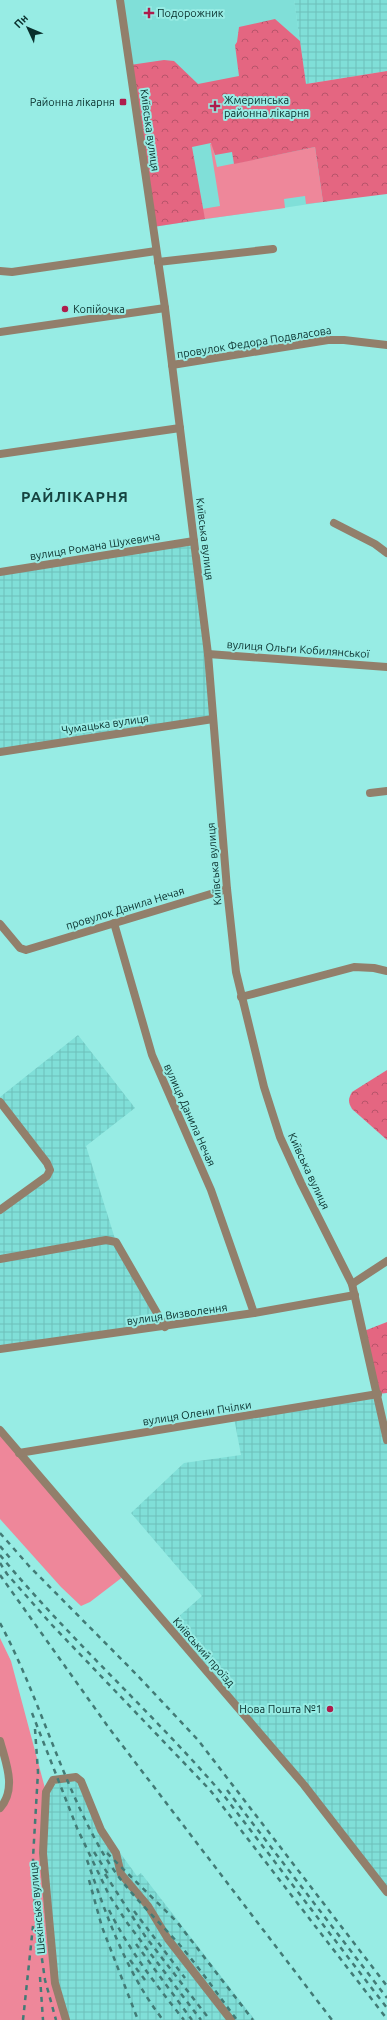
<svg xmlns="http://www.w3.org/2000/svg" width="387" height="2020" viewBox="0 0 387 2020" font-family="Ubuntu,sans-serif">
<defs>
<pattern id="industrial-grid" width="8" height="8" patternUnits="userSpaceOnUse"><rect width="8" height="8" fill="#80dfd8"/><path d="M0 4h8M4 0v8" fill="none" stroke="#6dc0ba"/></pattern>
<pattern id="forest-crowns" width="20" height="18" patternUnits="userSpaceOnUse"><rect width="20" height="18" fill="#e46681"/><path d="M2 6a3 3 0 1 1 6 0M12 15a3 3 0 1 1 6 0" fill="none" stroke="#b7546a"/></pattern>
</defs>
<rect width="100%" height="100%" fill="#97ece4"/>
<path fill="#80dfd8" d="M120,0H294L323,202L153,227Z"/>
<g fill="url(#industrial-grid)">
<path d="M294,0H387V71L306,84Z"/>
<path d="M194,541L213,719L0,752V572Z"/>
<path d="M78,1035L135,1108L86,1146L116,1242L165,1327L0,1349V1210L50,1170L0,1102V1097Z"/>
<path d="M378,1394L387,1440V1890L168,1626L202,1596L131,1513L184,1463L241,1455L234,1418Z"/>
<path d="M76,1777L96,1820L137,1876L141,1873L255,2020H66L55,1983L43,1853L50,1784Z"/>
</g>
<g fill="#ee879a">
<path d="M212,143L217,167L315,147L323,202L306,204L305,196L284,199L285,208L205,219L202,209L220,206L210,144Z"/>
<path d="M0,1430L124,1576L90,1602L81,1606L61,1587L0,1519Z"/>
<path d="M0,1638L11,1661L46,1792L43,1853L55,1983L66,2020H0V1808L8,1793L0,1741Z"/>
</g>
<g fill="url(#forest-crowns)">
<path d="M275,19L300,41L306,84L387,71V194L323,202L315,147L234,164L232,152L215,155L211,143L192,147L205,219L153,227L130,65L164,60L174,61L198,84L239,76L235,45L237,42L239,27Z"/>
<path d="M387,1070V1140L352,1109C348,1102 348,1099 352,1092Z"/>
<path d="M387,1322V1393L378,1394L364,1331Z"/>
</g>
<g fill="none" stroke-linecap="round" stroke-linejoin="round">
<g stroke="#927f6b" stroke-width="8">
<path d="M158,262L273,249"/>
<path d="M0,271L12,272L156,251"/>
<path d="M0,332L165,308"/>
<path d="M172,365L328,340H344L387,345"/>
<path d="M0,454L180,428"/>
<path d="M334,523L375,544L387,553"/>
<path d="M0,572L194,541"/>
<path d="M208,654L387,667"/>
<path d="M0,752L213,719"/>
<path d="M370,793L387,791"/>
<path d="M114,923L152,1055L211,1190L254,1313"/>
<path d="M0,924L20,948L26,950L227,889"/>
<path d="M241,997L354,967L374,968L387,971"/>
<path d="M0,1102L47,1163L50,1170L47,1176L0,1210"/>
<path d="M0,1259L106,1240L116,1242L165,1327"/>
<path d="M0,1430L304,1785L387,1892"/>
<path d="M19,1453L378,1394"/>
<path d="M0,1741C6,1763 17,1789 0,1808"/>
<path d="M66,2020L55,1983L43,1853L46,1792L53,1780L76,1777L81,1781L101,1830L116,1853L121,1874L148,1906L168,1939L231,2020"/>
</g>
<g stroke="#927f6b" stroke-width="8">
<path d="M120,0L165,308L208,654L227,889L236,972L264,1087L280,1137L301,1183L352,1284L387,1440"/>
<path d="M352,1284L387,1261"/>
<path d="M0,1349L254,1313L355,1295"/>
</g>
<g stroke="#427b76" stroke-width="2.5" stroke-dasharray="5 5" stroke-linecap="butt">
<path d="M0,1533L29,1566L137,1675L198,1740L387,1986"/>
<path d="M0,1546L10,1558"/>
<path d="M0,1555C70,1640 153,1713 225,1797L387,2008"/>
<path d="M0,1563L7,1574L52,1625L210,1790L387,2019"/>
<path d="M0,1575L109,1728L332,2020"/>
<path d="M0,1623C40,1698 61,1782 104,1855C125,1890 152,1914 178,1943C199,1967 218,1995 237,2020"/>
<path d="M32,1713L77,1828L109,1895L128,1924L201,2020"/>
<path d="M35,1729L38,1772L33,1858L35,1910L45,1980L56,2020"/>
<path d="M227,1790L387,1998"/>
<path d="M94,1852L110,1877"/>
<path d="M107,1853L177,1922L253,2020"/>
<path d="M87,1860C107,1917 126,1972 163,2020"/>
<path d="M105,1874L145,1936L210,2020"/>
<path d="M89,1880L102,1927L138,2020"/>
<path d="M109,1910C129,1950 156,1985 184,2020"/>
<path d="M134,1911L185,1978"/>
<path d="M136,1944L192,2020"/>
<path d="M130,1960L148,1984"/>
<path d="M40,1977L43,2020"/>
<path d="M23,2020L33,1926"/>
</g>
</g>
<g fill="#ae1c4c" stroke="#97ece4" stroke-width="1.5">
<path d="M147 7h4v4h4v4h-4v4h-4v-4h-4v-4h4z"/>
<rect x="119" y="98" width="8" height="8" rx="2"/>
<path d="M213 100h4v4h4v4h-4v4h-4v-4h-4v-4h4z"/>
<circle cx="65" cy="309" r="4"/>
<circle cx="330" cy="1709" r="4"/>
</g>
<g text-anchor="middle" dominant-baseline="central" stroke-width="4" stroke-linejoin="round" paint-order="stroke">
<g font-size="11" fill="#092f2c" stroke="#97ece4" text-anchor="start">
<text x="157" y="13">Подорожник</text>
<text x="224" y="100">Жмеринська<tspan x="224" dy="13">районна лікарня</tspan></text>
<text x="115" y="102" text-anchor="end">Районна лікарня</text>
<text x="73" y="309">Копійочка</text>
<text x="322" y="1709" text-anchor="end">Нова Пошта №1</text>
</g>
<g font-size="11" fill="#092f2c" stroke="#97ece4">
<text transform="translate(150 130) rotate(82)">Київська вулиця</text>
<text transform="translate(254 342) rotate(-9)">провулок Федора Подвласова</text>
<text transform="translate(205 539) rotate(83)">Київська вулиця</text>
<text transform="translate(95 546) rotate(-9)">вулиця Романа Шухевича</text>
<text transform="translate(298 649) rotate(4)">вулиця Ольги Кобилянської</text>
<text transform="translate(105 724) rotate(-8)">Чумацька вулиця</text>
<text transform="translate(214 864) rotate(-95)">Київська вулиця</text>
<text transform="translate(125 908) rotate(-17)">провулок Данила Нечая</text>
<text transform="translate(190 1115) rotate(66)">вулиця Данила Нечая</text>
<text transform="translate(309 1171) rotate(65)">Київська вулиця</text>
<text transform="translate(177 1314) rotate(-8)">вулиця Визволення</text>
<text transform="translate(197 1413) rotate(-9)">вулиця Олени Пчілки</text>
<text transform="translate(204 1652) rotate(49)">Київський проїзд</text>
<text transform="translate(37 1908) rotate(-95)">Шекінська вулиця</text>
</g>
<g font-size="15" font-weight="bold" letter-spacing="1" fill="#154340" stroke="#97ece4">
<text x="75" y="496">РАЙЛІКАРНЯ</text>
</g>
</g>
<g transform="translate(28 28) rotate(314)" stroke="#97ece4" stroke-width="3" paint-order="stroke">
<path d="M0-3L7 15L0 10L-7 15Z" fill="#092f2c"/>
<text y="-6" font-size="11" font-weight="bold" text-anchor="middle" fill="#092f2c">Пн</text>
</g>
</svg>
